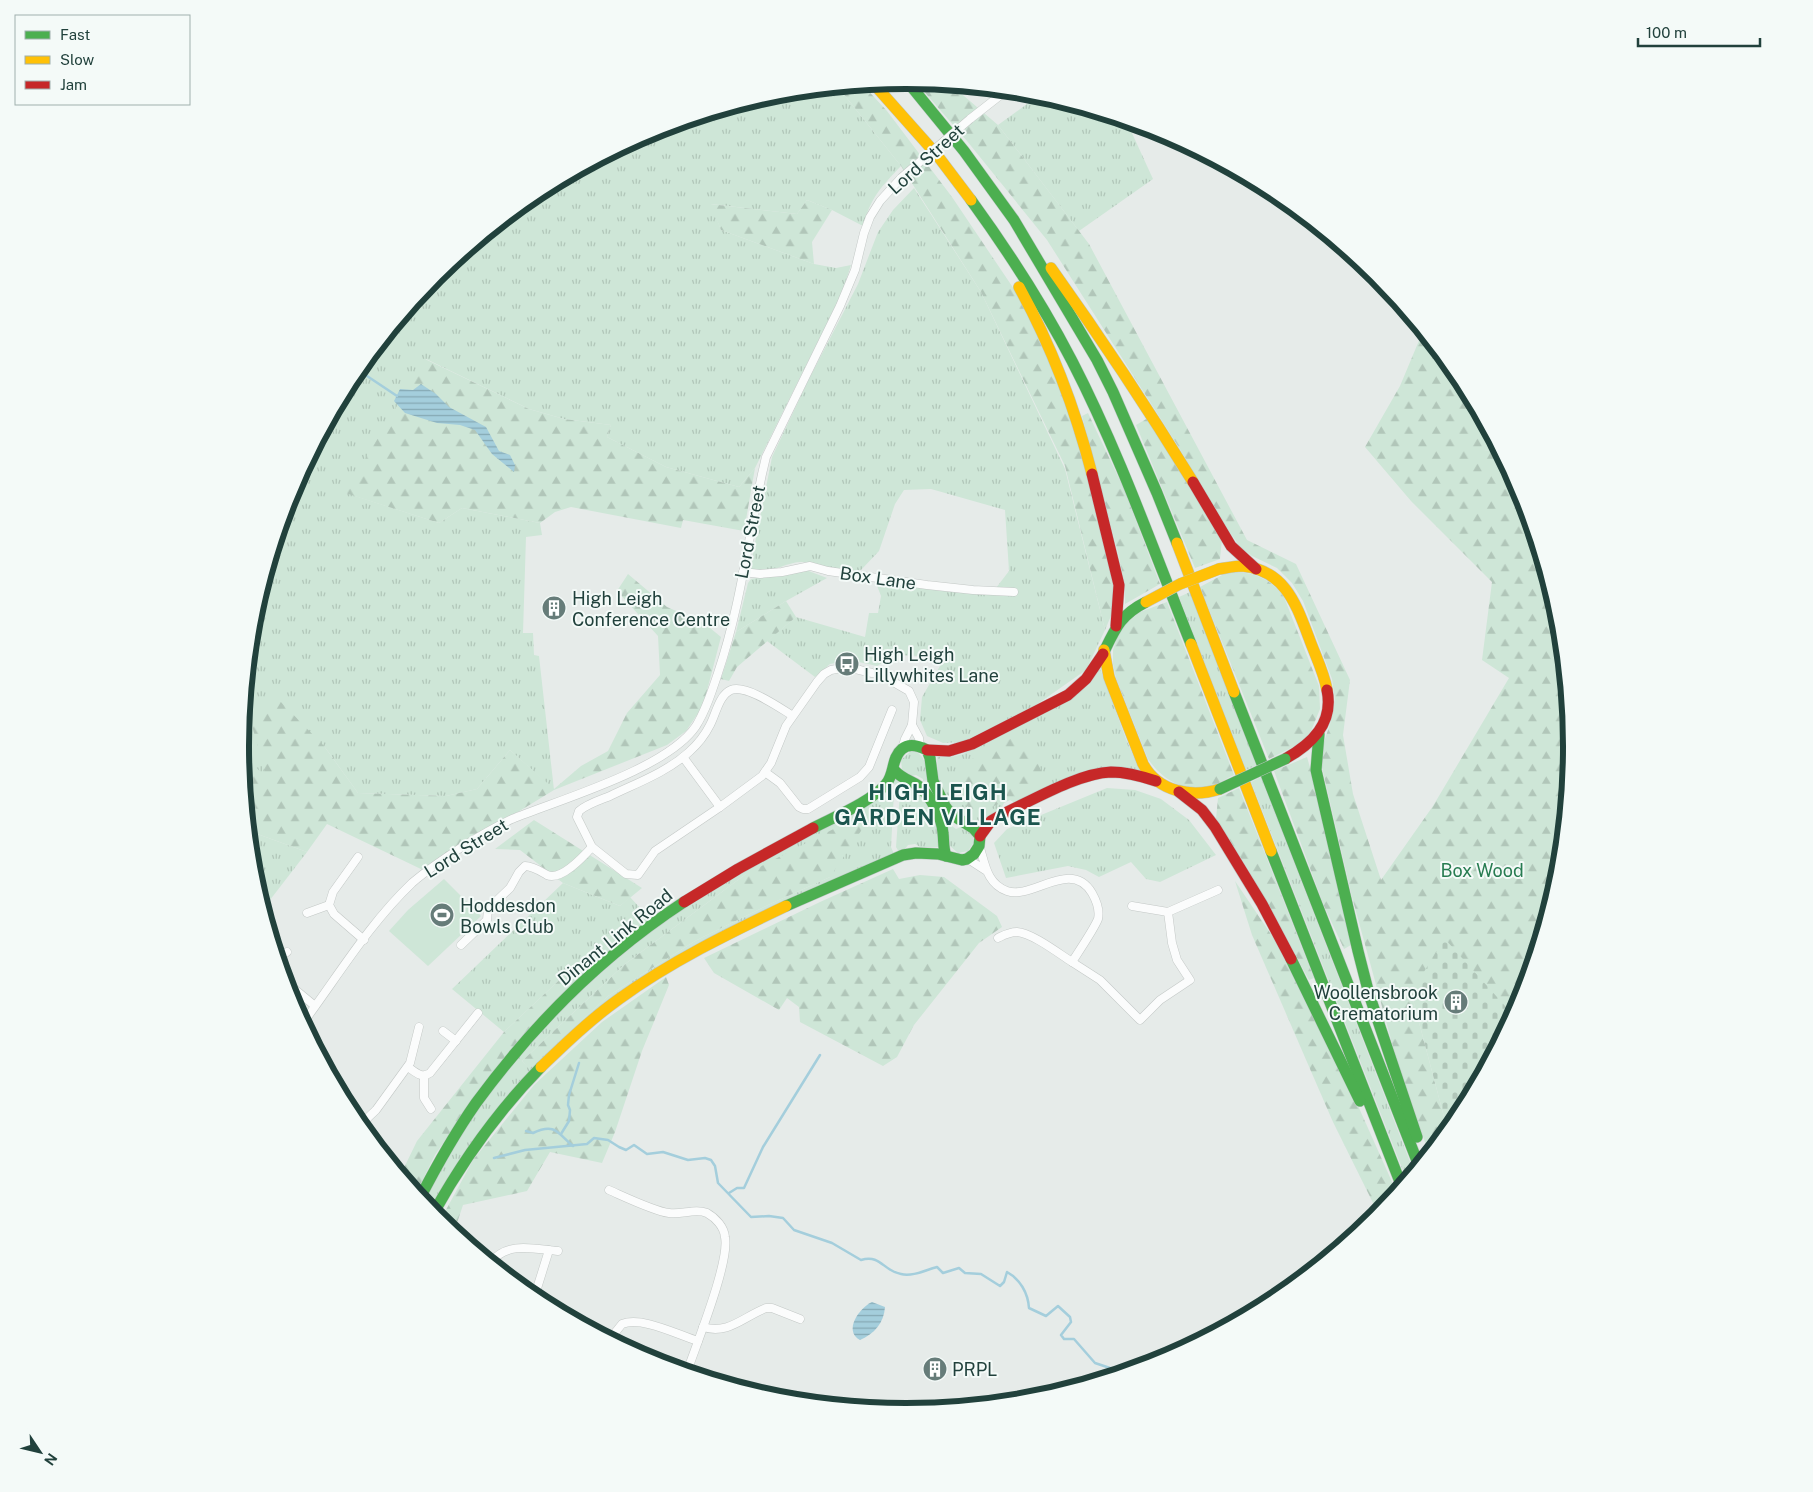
<svg xmlns="http://www.w3.org/2000/svg" width="1813" height="1492" viewBox="0 0 1813 1492" font-family="'Public Sans',sans-serif">
<defs>
<pattern id="grass-tufts" width="24" height="20" patternUnits="userSpaceOnUse" patternTransform="scale(1.25)"><rect width="24" height="20" fill="#cee6d7"/><path d="M3 7l-1-3M5 7V3M7 7l1-3M15 17l-1-3M17 17v-4M19 17l1-3" fill="none" stroke="#b1c6b9"/></pattern>
<pattern id="forest-firs" width="22" height="20" patternUnits="userSpaceOnUse" patternTransform="scale(1.25)"><rect width="22" height="20" fill="#cee6d7"/><path d="M5 1l3.5 6h-7zM16 11l3.5 6h-7z" fill="#b1c6b9"/></pattern>
<pattern id="cemetery-stones" width="16" height="16" patternUnits="userSpaceOnUse" patternTransform="scale(1.25)"><rect width="16" height="16" fill="#cee6d7"/><path d="M2 7V4a2 2 0 0 1 4 0v3zM10 15v-3a2 2 0 0 1 4 0v3z" fill="#b1c6b9"/></pattern>
<pattern id="water-rules" width="6" height="5" patternUnits="userSpaceOnUse" patternTransform="scale(1.25)"><rect width="6" height="5" fill="#a4cedc"/><path d="M0 2.5h6" fill="none" stroke="#85a9b4"/></pattern>
</defs>
<rect width="100%" height="100%" fill="#e6ebe9"/>
<g fill="url(#grass-tufts)" fill-rule="evenodd">
<path d="M838,87L901,166C881,187 871,197 863,226L832,210L807,200L797,214L711,204L721,230L814,264L836,268L851,265L842,293L755,468L739,487L666,467L607,437L611,425L564,419L529,409L426,359L346,493L439,523L462,508L540,523L542,535L526,537L523,633H533L534,655L539,656L554,790L510,750L477,789L446,796L358,793L324,746L267,781L241,751V746L253,616L291,491L353,376L436,275L537,192L652,131L777,93Z"/>
<path d="M1041,94L1126,120L1153,179L1079,231L998,125Z"/>
<path d="M914,188L981,292L1065,469L1105,630L1086,670L1036,705L963,742L943,743L927,736L920,720L922,697L940,666L920,656L896,655L877,666L850,660L830,664L815,677L767,641L796,617L865,637L869,613H878L881,596L876,583L974,594L996,588L1009,571L1005,510L931,489L904,490L895,504L879,551L861,570C850,571 837,571 826,568C818,567 808,561 800,562C784,563 765,577 750,568L772,457L808,381L858,284L878,232L893,210Z"/>
<path d="M1492,435L1500,450L1483,451Z"/>
<path d="M806,570L827,578L786,601L736,632L748,583L751,579Z"/>
<path d="M1190,592L1257,765L1246,770L1179,597Z"/>
<path d="M1100,668L1126,739L1140,771L1082,772L1053,784L1015,803L1010,800L1004,803L1001,809L985,819L980,826L954,810L938,783L937,757H951L963,754L1067,701L1089,685Z"/>
<path d="M911,751C926,752 926,768 928,780L923,781V779L916,775L911,776L902,770L901,760Z"/>
<path d="M1261,777L1414,1172L1407,1181L1251,782Z"/>
<path d="M895,779L916,790L921,795L934,817L938,830V847H920L915,844L908,845L905,849L899,852L896,847L900,792L898,787L893,783Z"/>
<path d="M890,787L894,793L891,847L894,854L770,908L683,952L636,981L550,1051L430,1210L423,1202C439,1171 456,1139 477,1110C526,1040 594,974 663,923C734,872 814,831 890,787ZM746,874L830,877L768,905L695,941L608,996L529,1068L522,1061L625,964Z"/>
<path d="M1107,788L1135,790L1161,799L1189,820L1216,855L1160,882L1146,879L1131,862L1099,877L1086,870L1068,866L1006,878L994,843L1007,829Z"/>
<path d="M949,821V824L956,829L961,827L972,833L974,842L968,851L958,853L950,846L946,822Z"/>
<path d="M249,831L307,852L263,909L253,876Z"/>
<path d="M563,883L620,906L630,897L641,909L570,970L504,1032L452,989Z"/>
</g>
<g fill="url(#forest-firs)">
<path d="M915,81L950,84L998,125L1089,244L1247,540L1296,564L1350,680L1343,735L1353,794L1381,880L1433,806L1509,678L1482,660L1492,582L1411,501L1365,447L1400,386L1423,331L1460,376L1492,435L1484,451L1500,450L1522,491L1560,616L1572,746L1560,876L1522,1001L1514,1016L1488,989L1411,992L1448,1132L1429,1154L1395,1054L1352,897L1321,763L1323,745L1331,721L1335,700L1332,679L1303,601L1292,583L1277,568L1252,556L1240,547L1227,528L1178,446L1047,240L967,141Z"/>
<path d="M862,84L887,111L952,197L1024,304L1068,401L1116,592L1113,611L1105,630L1065,466L981,292L901,166L838,87Z"/>
<path d="M807,200L832,210L812,242L814,264L721,230L710,204L797,214Z"/>
<path d="M425,359L529,409L564,419L611,425L607,437L666,467L739,487L755,468L744,531L683,520L681,528L571,507L555,512L540,523L462,508L439,523L345,493Z"/>
<path d="M1088,413L1124,489L1160,584L1125,604V585L1118,553L1082,416Z"/>
<path d="M1148,418L1222,539L1220,559L1195,568L1136,425Z"/>
<path d="M1233,572C1254,572 1271,579 1284,597L1319,686L1320,709L1311,731L1301,743L1269,759L1200,587L1224,574Z"/>
<path d="M628,574L667,607L704,623L721,637L703,706L686,731L667,745L554,790L423,870L327,824L307,852L249,831L241,751L267,779L249,715L278,699L324,746L358,793L446,796L477,789L510,750L554,789L581,766L608,751L627,713L660,675L658,636L617,591Z"/>
<path d="M786,601L796,617L737,667L729,681L721,679L736,632Z"/>
<path d="M1167,602L1234,775C1227,778 1220,783 1213,786C1188,795 1162,780 1148,759L1116,678L1113,664V650L1118,635L1127,622L1140,612Z"/>
<path d="M1014,737L1032,747L1044,778L1039,785L979,813L962,803L949,777L973,769L972,759Z"/>
<path d="M1307,757L1311,771L1351,945L1344,949L1324,906L1274,771Z"/>
<path d="M1239,788L1314,978L1309,980L1248,869L1216,819L1218,798Z"/>
<path d="M855,818L865,825L830,877L768,905L695,941L608,996L529,1069L522,1061L625,964L746,874Z"/>
<path d="M534,820L642,888L620,906L563,883L520,850L495,849Z"/>
<path d="M893,869L899,879L920,875L944,877L997,916L1002,927L979,943L914,1025L897,1057L883,1066L800,1022L799,1007L787,998L779,1010L714,973L704,958L820,902Z"/>
<path d="M1235,881L1285,955L1338,1061L1397,1193L1379,1215L1333,1122L1252,935Z"/>
<path d="M641,909L650,919L602,958L542,1016L479,1090L435,1155L416,1193L401,1174L417,1141L504,1032L570,970Z"/>
<path d="M666,977L669,985L642,1051L615,1132L602,1163L550,1152L527,1191L463,1205L454,1232L440,1221L473,1160L534,1085L602,1022Z"/>
</g>
<path fill="url(#cemetery-stones)" d="M1445,939L1514,1016L1460,1116L1448,1132L1411,992Z"/>
<path fill="#cee6d7" d="M444,879L481,916L428,966L389,931L408,910Z"/>
<g fill="url(#water-rules)">
<path d="M421,384L436,394L449,407L486,427L499,451L510,455L515,465L514,472L492,454L475,430L460,425L437,423L405,413L394,401L400,389L413,390Z"/>
<path d="M872,1302L885,1307C884,1323 874,1334 860,1340C843,1331 859,1308 872,1302Z"/>
</g>
<g fill="none" stroke-linecap="round" stroke-linejoin="round">
<g stroke="#a4cedc" stroke-width="2.5">
<path d="M358,370L397,396"/>
<path d="M526,1131L533,1133C556,1122 558,1134 573,1146"/>
<path d="M561,1134L569,1121L570,1110L568,1105L569,1095L579,1063"/>
<path d="M494,1158L525,1150L587,1144L594,1138L608,1140L619,1147L626,1150L634,1145L647,1154L663,1152L688,1160L705,1158L711,1160L715,1166L718,1183L751,1217L769,1216L783,1218L794,1230L832,1243L861,1260C881,1254 883,1271 901,1274C912,1277 926,1270 937,1267L943,1273L959,1268L965,1273L981,1274L1000,1286L1004,1282L1007,1272C1020,1279 1028,1293 1029,1308L1046,1316L1058,1306L1070,1317L1071,1322L1061,1335L1064,1339H1074L1095,1363L1110,1368L1117,1375"/>
<path d="M729,1193L737,1188H744L763,1147L820,1055"/>
</g>
<defs>
<g id="street">
<path d="M970,119L1007,90"/>
<path d="M743,572L760,574L782,572L810,566L828,571L927,585L973,590L1014,592"/>
<path d="M793,716C780,708 746,684 731,690C719,695 716,714 710,725C705,735 698,744 689,752C667,772 637,783 610,796C600,800 587,804 579,811L577,817L592,847L626,874L638,875L655,851L720,807L762,776L771,763L786,726L817,682L824,674L831,670L847,667L872,673L883,676L909,691L914,702L912,725L905,739L902,749"/>
<path d="M912,725L919,738L920,746"/>
<path d="M683,757L720,807"/>
<path d="M765,772L780,783L799,807L803,809H808L860,777L869,767L892,710"/>
<path d="M980,848C985,864 987,884 1007,891C1032,900 1071,858 1092,893C1096,900 1100,910 1098,919C1094,929 1079,951 1072,962L1100,980L1140,1020L1160,1000L1190,980L1177,960L1172,943L1168,912L1218,890"/>
<path d="M358,857L333,892L329,905L334,914L364,940"/>
<path d="M968,859L985,870"/>
<path d="M1132,906L1168,912"/>
<path d="M307,913L329,905"/>
<path d="M998,938C1004,935 1009,932 1017,932C1032,933 1058,953 1072,962"/>
<path d="M461,945L487,920L488,909L510,888L519,872L525,866C533,866 540,871 547,875C561,881 583,857 592,847"/>
<path d="M279,962L281,956L287,952"/>
<path d="M286,985L292,987L315,1006"/>
<path d="M303,1023C338,976 369,924 412,883C427,870 445,858 462,847C478,837 495,827 512,819C561,799 667,769 696,726C706,710 712,691 718,673C740,608 748,540 762,474L766,457L840,306L855,270L864,233L870,217L880,201L901,178"/>
<path d="M443,1031L456,1041"/>
<path d="M408,1067C415,1072 422,1079 430,1073L478,1013"/>
<path d="M424,1076V1098L431,1109"/>
<path d="M360,1125L376,1110L410,1063L419,1027"/>
<path d="M609,1190C625,1197 654,1211 669,1213C682,1215 695,1208 707,1213C716,1218 724,1227 725,1237C730,1262 696,1345 687,1372"/>
<path d="M491,1262C508,1241 534,1249 558,1251"/>
<path d="M534,1298L549,1250"/>
<path d="M703,1327C728,1335 743,1317 766,1308H772L800,1319"/>
<path d="M610,1339L622,1324C642,1316 678,1335 698,1341"/>
</g>
<g id="fast">
<path d="M906,80L964,151L1014,220L1097,360L1113,392L1157,493L1177,543"/>
<path d="M971,200C1008,251 1043,305 1072,361C1119,452 1153,549 1191,644"/>
<path d="M1103,654C1115,629 1120,615 1146,602"/>
<path d="M1234,692L1419,1166"/>
<path d="M1319,734L1316,770L1358,951L1369,994L1417,1137"/>
<path d="M894,770C904,781 912,780 920,787C931,797 942,818 943,833C944,841 943,848 946,856"/>
<path d="M1271,851L1402,1187"/>
<path d="M786,906L903,855L916,853L938,854L962,860L967,859L974,854L979,846L980,836L973,828L951,814L945,806L933,781L930,758L927,750C919,746 909,743 902,749C891,758 895,774 886,784C871,802 834,817 813,828"/>
<path d="M1291,959L1360,1101"/>
<path d="M420,1198C437,1165 455,1133 476,1103C533,1025 603,955 684,902"/>
<path d="M433,1214C463,1160 498,1111 541,1067"/>
</g>
<g id="slow">
<path d="M873,83L937,155L971,200"/>
<path d="M1051,268C1101,338 1148,409 1193,482"/>
<path d="M1019,287C1052,347 1075,408 1092,474"/>
<path d="M1177,543L1234,692"/>
<path d="M1219,569C1226,568 1235,566 1242,566C1285,570 1296,604 1309,638C1315,655 1324,672 1327,690"/>
<path d="M1191,644L1271,851"/>
<path d="M1104,650L1109,677L1143,764C1158,792 1192,798 1220,789"/>
<path d="M541,1067C566,1043 591,1019 619,999C670,962 729,933 786,906"/>
</g>
<g id="jam">
<path d="M1092,474L1119,585L1116,626"/>
<path d="M1193,482L1231,546L1256,569"/>
<path d="M927,750L949,751L972,744L1068,695L1086,679L1103,654"/>
<path d="M1285,759C1312,744 1334,723 1327,690"/>
<path d="M1179,792L1202,810L1215,827L1262,904L1291,959"/>
<path d="M980,836L991,821L1003,814C1033,800 1079,773 1111,772C1126,772 1141,776 1156,781"/>
<path d="M684,902L738,869L813,828"/>
</g>
</defs>
<use href="#street" stroke="#c3c8c6" stroke-width="9"/>
<use href="#fast" stroke="#bdc7c5" stroke-width="12"/>
<use href="#slow" stroke="#bdc7c5" stroke-width="12"/>
<use href="#jam" stroke="#bdc7c5" stroke-width="12"/>
<use href="#street" stroke="#fbfcfc" stroke-width="8"/>
<use href="#fast" stroke="#4caf50" stroke-width="11"/>
<use href="#slow" stroke="#ffc107" stroke-width="11"/>
<use href="#jam" stroke="#c62828" stroke-width="11"/>
<defs>
<path id="street-bridge" d="M901,178L970,119"/>
<path id="fast-bridge" d="M1220,789L1285,759"/>
<path id="slow-bridge" d="M1146,602L1180,584L1219,569"/>
</defs>
<use href="#street-bridge" stroke="#c3c8c6" stroke-width="9" stroke-linecap="butt"/>
<use href="#fast-bridge" stroke="#bdc7c5" stroke-width="12" stroke-linecap="butt"/>
<use href="#slow-bridge" stroke="#bdc7c5" stroke-width="12" stroke-linecap="butt"/>
<use href="#street-bridge" stroke="#fbfcfc" stroke-width="8"/>
<use href="#fast-bridge" stroke="#4caf50" stroke-width="11"/>
<use href="#slow-bridge" stroke="#ffc107" stroke-width="11"/>
</g>
<defs>
<symbol id="building-disc" viewBox="-11 -11 22 22"><circle r="9.5" fill="#667c79" stroke="#f4faf8"/><path d="M-4-6H4V6H1V3H-1V6H-4ZM-2.5-4.3h1.7v1.8h-1.7ZM.8-4.3h1.7v1.8H.8ZM-2.5-1h1.7V.8h-1.7ZM.8-1h1.7V.8H.8Z" fill="#fff"/></symbol>
<symbol id="bus-disc" viewBox="-11 -11 22 22"><circle r="9.5" fill="#667c79" stroke="#f4faf8"/><path d="M-5-6H5V4H4V6H2V4H-2V6H-4V4H-5ZM-3.5-4V0h7V-4ZM-3.5 1.2v1.5H-2V1.2ZM2 1.2v1.5H3.5V1.2Z" fill="#fff"/></symbol>
<symbol id="stadium-disc" viewBox="-11 -11 22 22"><circle r="9.5" fill="#667c79" stroke="#f4faf8"/><path d="M0-5a6.5 5 0 1 0 0 10a6.5 5 0 1 0 0-10ZM-3.5-1.8h7v3.6h-7Z" fill="#fff"/></symbol>
</defs>
<g fill-rule="evenodd">
<use href="#building-disc" x="540" y="594" width="28" height="28"/>
<use href="#bus-disc" x="833" y="650" width="28" height="28"/>
<use href="#stadium-disc" x="428" y="901" width="28" height="28"/>
<use href="#building-disc" x="1442" y="988" width="28" height="28"/>
<use href="#building-disc" x="921" y="1355" width="28" height="28"/>
</g>
<g text-anchor="middle" dominant-baseline="central" stroke-width="4" stroke-linejoin="round" paint-order="stroke">
<g font-size="18" fill="#21413c" stroke="#f4faf8">
<text transform="translate(926 159) rotate(-42)">Lord Street</text>
<text transform="translate(750 532) rotate(-79)">Lord Street</text>
<text transform="translate(878 578) rotate(8)">Box Lane</text>
<text transform="translate(466 848) rotate(-32)">Lord Street</text>
<text transform="translate(615 937) rotate(-39)">Dinant Link Road</text>
</g>
<g font-size="18" fill="#21413c" stroke="#f4faf8" text-anchor="start">
<text x="572" y="598">High Leigh<tspan x="572" dy="21">Conference Centre</tspan></text>
<text x="864" y="654">High Leigh<tspan x="864" dy="21">Lillywhites Lane</tspan></text>
<text x="460" y="905">Hoddesdon<tspan x="460" dy="21">Bowls Club</tspan></text>
<text x="1438" y="992" text-anchor="end">Woollensbrook<tspan x="1438" dy="21">Crematorium</tspan></text>
<text x="952" y="1369">PRPL</text>
</g>
<g font-size="18" fill="#277c51" stroke="#f4faf8">
<text x="1482" y="870">Box Wood</text>
</g>
<g font-size="22" font-weight="bold" letter-spacing="1" fill="#1b554e" stroke="#f4faf8">
<text x="938" y="792">HIGH LEIGH<tspan x="938" dy="25">GARDEN VILLAGE</tspan></text>
</g>
</g>
<path d="M0 0H1813V1492H0ZM249 746a657 657 0 1 1 1314 0a657 657 0 1 1-1314 0Z" fill="#f4faf8" fill-rule="evenodd"/>
<path fill="none" stroke="#21413c" stroke-width="6" d="M249 746a657 657 0 1 1 1314 0a657 657 0 1 1-1314 0Z"/>
<rect x="15" y="15" width="175" height="90" fill="#f4faf8" stroke="#a0b0ad"/>
<rect x="25" y="31" width="25" height="8" fill="#4caf50" stroke="#a0b0ad"/>
<text x="60" y="40" font-size="15" fill="#21413c">Fast</text>
<rect x="25" y="56" width="25" height="8" fill="#ffc107" stroke="#a0b0ad"/>
<text x="60" y="65" font-size="15" fill="#21413c">Slow</text>
<rect x="25" y="81" width="25" height="8" fill="#c62828" stroke="#a0b0ad"/>
<text x="60" y="90" font-size="15" fill="#21413c">Jam</text>
<g transform="translate(40 1452) rotate(125)" stroke="#f4faf8" stroke-width="4" paint-order="stroke">
<path d="M0-4L9 19L0 12L-9 19Z" fill="#21413c"/>
<text y="-8" font-size="14" font-weight="bold" text-anchor="middle" fill="#21413c">N</text>
</g>
<path d="M1638 38v8h122v-8" fill="none" stroke="#21413c" stroke-width="2.5"/>
<text x="1646" y="38" font-size="15" fill="#21413c" stroke="#f4faf8" stroke-width="4" paint-order="stroke">100 m</text>
</svg>
